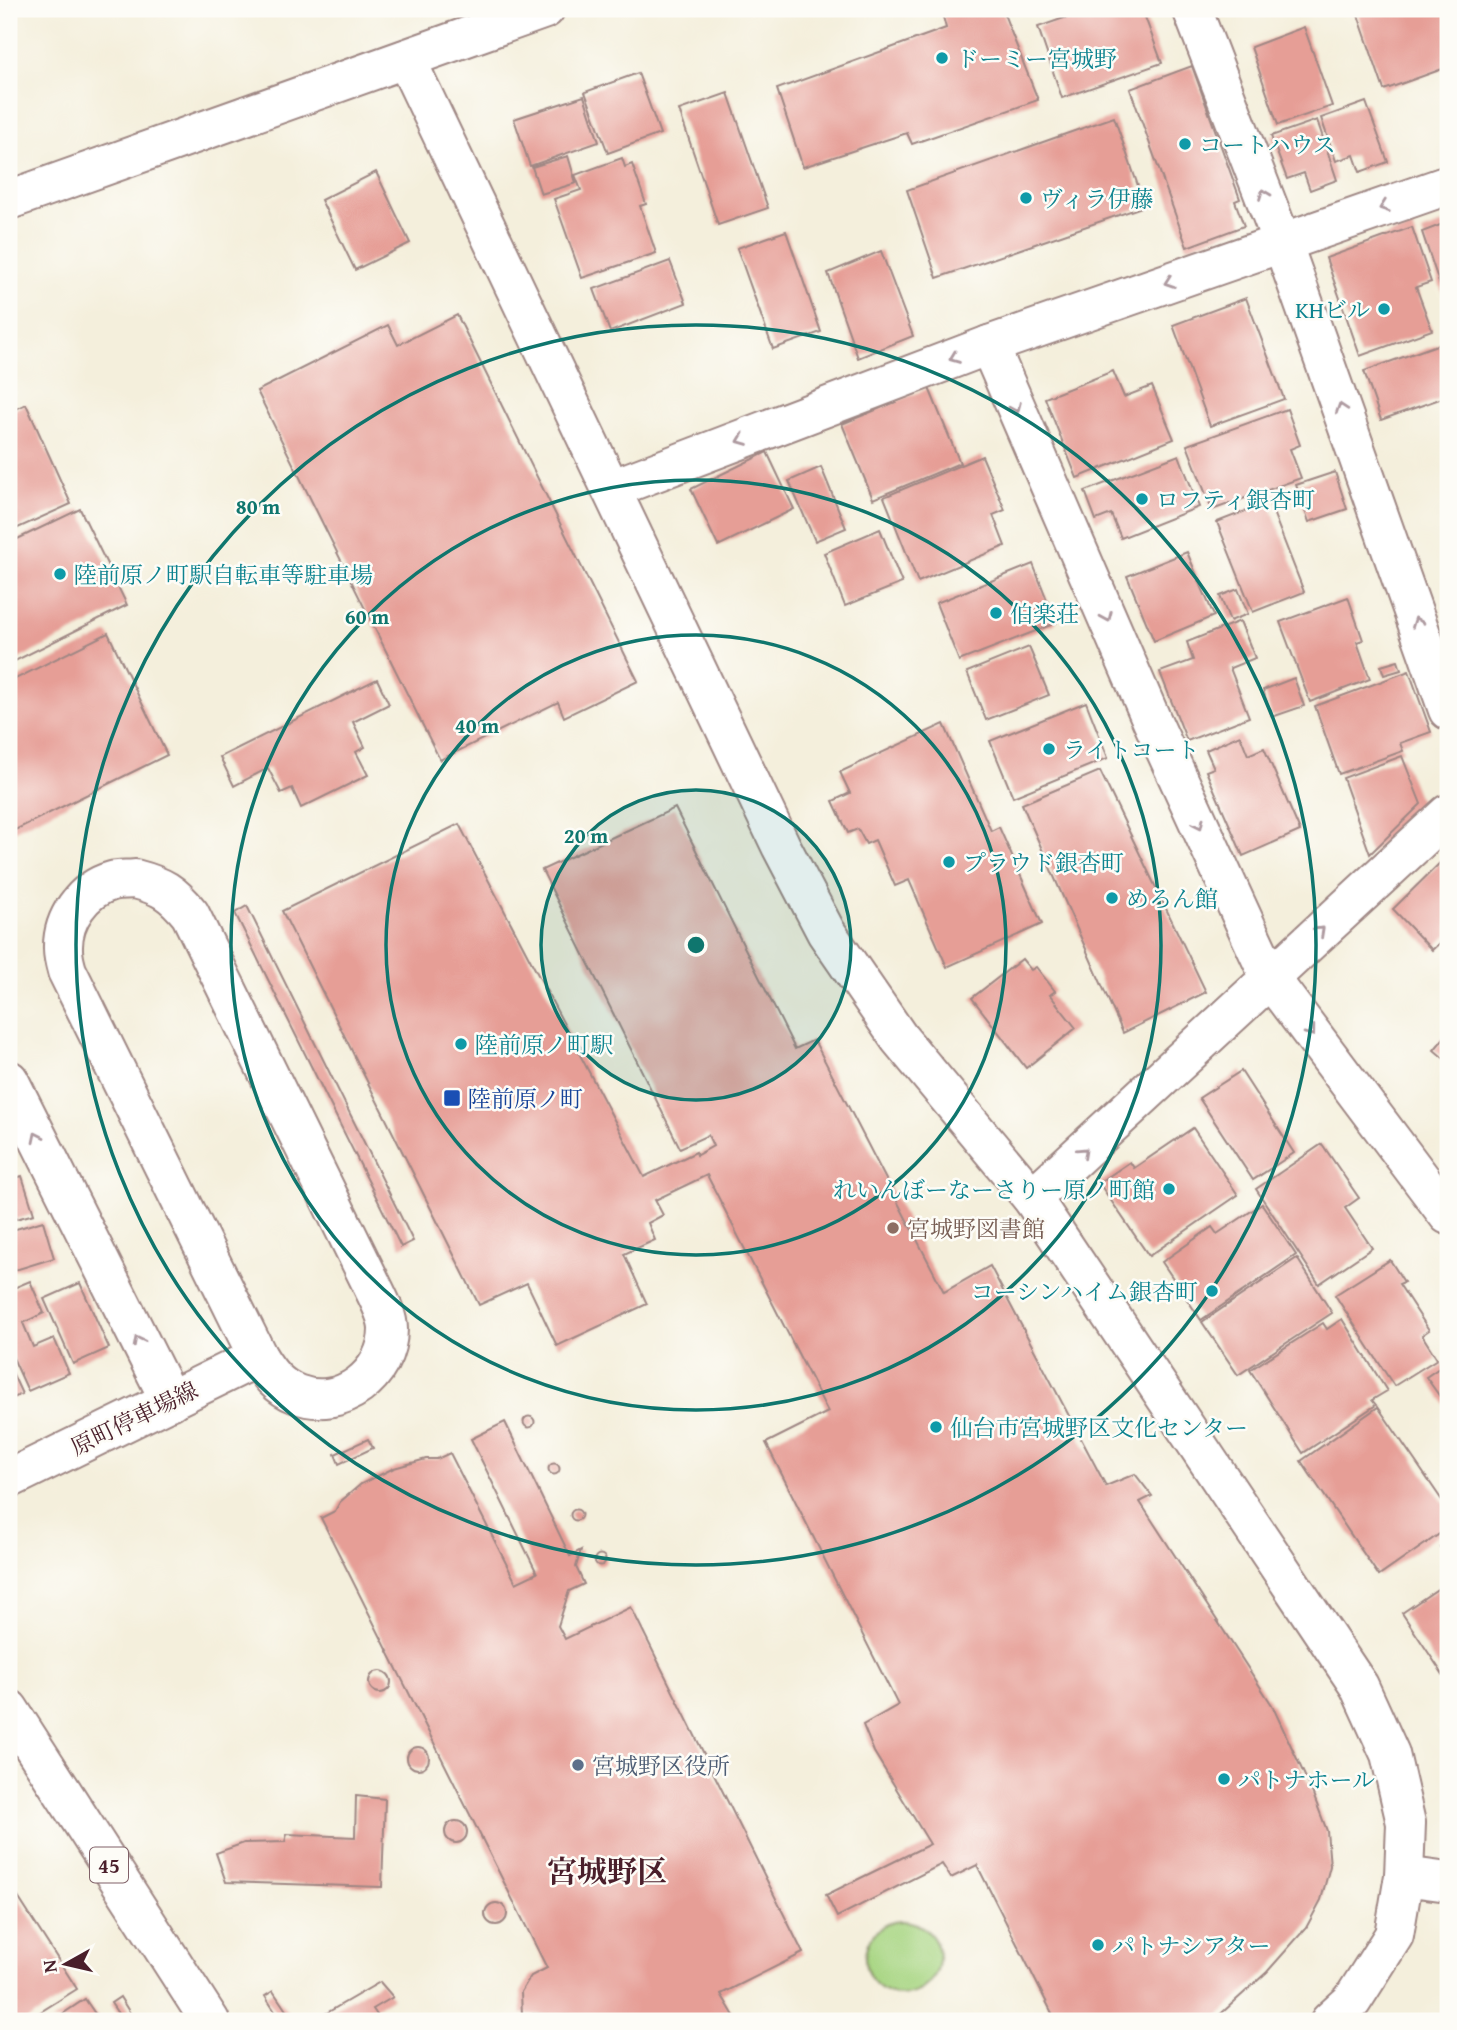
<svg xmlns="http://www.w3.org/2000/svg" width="1457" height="2030" viewBox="0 0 1457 2030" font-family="'Gentium Book Plus','Noto Serif JP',serif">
<rect width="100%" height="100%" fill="#fdfcf7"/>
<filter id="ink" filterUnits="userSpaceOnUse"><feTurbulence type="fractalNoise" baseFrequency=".0143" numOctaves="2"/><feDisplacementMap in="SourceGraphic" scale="14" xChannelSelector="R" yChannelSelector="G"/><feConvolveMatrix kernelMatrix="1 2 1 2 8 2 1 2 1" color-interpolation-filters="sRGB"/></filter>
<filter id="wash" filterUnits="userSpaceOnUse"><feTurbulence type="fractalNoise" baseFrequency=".00686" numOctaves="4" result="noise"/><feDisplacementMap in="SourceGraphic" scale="28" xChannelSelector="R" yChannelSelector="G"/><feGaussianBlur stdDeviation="1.57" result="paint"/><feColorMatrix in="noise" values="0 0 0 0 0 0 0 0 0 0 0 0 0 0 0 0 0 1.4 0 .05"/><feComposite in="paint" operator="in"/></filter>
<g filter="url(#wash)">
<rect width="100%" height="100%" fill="#f4efdc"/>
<circle fill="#a7d582" stroke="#787a56" stroke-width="2" cx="902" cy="1958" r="37"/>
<g id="blocks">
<g fill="#e69e96">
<path d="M941,9H1002L1038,100L912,144L907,133L803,167L777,89L946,28Z"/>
<path d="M1090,9H1142L1162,63L1062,98L1038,27Z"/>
<path d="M1376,9H1448V67L1384,90L1358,15Z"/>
<path d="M1304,27L1332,106L1278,125L1251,47Z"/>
<path d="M1192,66L1240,199L1235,201L1244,226L1187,247L1130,89Z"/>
<path d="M638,73L660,134L608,153L585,92Z"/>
<path d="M728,93L768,208L718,225L679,110Z"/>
<path d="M584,96L599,142L530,166L514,119Z"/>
<path d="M1366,102L1388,162L1360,172L1354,155L1336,161L1321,118Z"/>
<path d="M1114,117L1145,206L937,278L907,190Z"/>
<path d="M1317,120L1337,180L1310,190L1304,173L1287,179L1271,136Z"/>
<path d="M568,156L576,183L541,194L532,167Z"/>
<path d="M622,158L625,167L632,164L646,204L640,206L656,253L582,278L554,199L581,190L575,175Z"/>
<path d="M376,172L410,243L355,270L321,200Z"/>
<path d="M1448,222V309L1422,232Z"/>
<path d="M1412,227L1431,282L1416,287L1432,330L1360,356L1326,258Z"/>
<path d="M786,231L821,332L773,349L737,248Z"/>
<path d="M881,251L913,336L858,358L828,273Z"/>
<path d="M670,261L686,303L610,332L594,289Z"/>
<path d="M1246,298L1284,399L1210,426L1173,325Z"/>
<path d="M457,315L638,681L564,717L558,702L440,760L257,391L388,325L398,345Z"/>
<path d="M1448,341V396L1381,420L1364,371Z"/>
<path d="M1113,371L1124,397L1152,386L1174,439L1077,478L1045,398Z"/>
<path d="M929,388L960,463L873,499L842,424Z"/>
<path d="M26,404L71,504L9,532V412Z"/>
<path d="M1287,409L1300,445L1290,449L1301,478L1212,510L1187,445Z"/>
<path d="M767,452L794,509L718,546L691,489Z"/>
<path d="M1179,455L1199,507L1121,538L1111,514L1096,520L1085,491Z"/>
<path d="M982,456L1005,510L993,515L1005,546L918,582L884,497Z"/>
<path d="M821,467L846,528L815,541L789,481Z"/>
<path d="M1335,472L1347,509L1309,522L1296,485Z"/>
<path d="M1269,502L1304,592L1253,612L1217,522Z"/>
<path d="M80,509L127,605L9,664V543Z"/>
<path d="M880,529L902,583L845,606L824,553Z"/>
<path d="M1187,552L1214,616L1154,641L1127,576Z"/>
<path d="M1033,564L1056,623L959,661L936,603Z"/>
<path d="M1238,589L1248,614L1230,621L1220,596Z"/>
<path d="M1348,597L1363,640L1357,642L1370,679L1310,702L1280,622Z"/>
<path d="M1240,621L1255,658L1230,668L1249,717L1187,741L1160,672L1193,660L1187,642Z"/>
<path d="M108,633L167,755L9,833V682Z"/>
<path d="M1029,647L1049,695L986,720L967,672Z"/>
<path d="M1398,661L1401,670L1384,675L1381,666Z"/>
<path d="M1409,671L1431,732L1400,743L1403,751L1339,774L1315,706Z"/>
<path d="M1294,678L1304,706L1272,717L1263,690Z"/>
<path d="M377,679L389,704L353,722L365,747L356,752L368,775L301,808L292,788L281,793L268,768L234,786L220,757Z"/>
<path d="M1086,702L1108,758L1013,797L990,741Z"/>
<path d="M944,724L991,831L999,827L1042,924L947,967L909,880L895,886L875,840L866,844L858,829L848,833L833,801L850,793L840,772Z"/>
<path d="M1240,735L1248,755L1264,748L1300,831L1243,856L1206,771L1214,768L1206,750Z"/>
<path d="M1402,756L1421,804L1370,854L1343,778Z"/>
<path d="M1100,771L1206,992L1123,1033L1022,804Z"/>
<path d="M675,808L795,1049L814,1040L944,1292L990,1266L1106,1486L1135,1474L1152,1496L1140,1502L1272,1705L1311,1789L1327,1831L1330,1866L1321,1900L1306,1928L1267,1972L1213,2021H1056L977,1865L951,1878L942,1864L837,1917L826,1895L930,1844L874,1752L863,1725L898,1705L766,1443L828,1412L707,1175L655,1200L663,1215L648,1223L655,1240L624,1254L647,1304L557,1346L527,1283L479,1305L282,911L459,824L644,1177L696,1152L697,1155L713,1146L708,1135L680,1148L542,870Z"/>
<path d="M1448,855V935L1432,950L1393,909Z"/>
<path d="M247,906L413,1241L401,1247L235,913Z"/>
<path d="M1022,959L1031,970L1036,967L1055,991L1050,995L1076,1028L1026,1068L972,998Z"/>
<path d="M1448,1033V1062L1434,1050Z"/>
<path d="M1241,1071L1294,1153L1253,1180L1199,1098Z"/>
<path d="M1193,1128L1238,1195L1149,1256L1099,1183L1130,1162L1134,1168Z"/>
<path d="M1322,1144L1359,1198L1345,1208L1372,1248L1319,1284L1256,1189Z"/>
<path d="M22,1176L34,1214L9,1221V1180Z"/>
<path d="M1262,1204L1296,1255L1201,1320L1162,1262L1212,1227L1217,1234Z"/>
<path d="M43,1221L54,1258L9,1272V1231Z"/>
<path d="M1297,1258L1332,1313L1238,1375L1202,1322Z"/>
<path d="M1390,1260L1404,1282L1399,1284L1429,1330L1422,1335L1437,1359L1394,1386L1335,1295Z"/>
<path d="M30,1281L44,1313L23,1323L33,1347L54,1338L69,1373L28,1391L9,1349V1290Z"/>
<path d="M80,1283L109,1348L73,1364L44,1299Z"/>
<path d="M1342,1319L1387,1391L1372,1400L1376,1405L1303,1453L1250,1370L1323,1323L1327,1329Z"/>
<path d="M1448,1362V1408L1426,1377Z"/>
<path d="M9,1366L22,1394L9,1400Z"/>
<path d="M1378,1407L1448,1509V1528L1379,1576L1301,1461Z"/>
<circle cx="529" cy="1422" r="5.5"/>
<path d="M505,1422L570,1556L581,1550L576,1567L584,1584L569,1591L558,1626L565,1639L631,1607L803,1953L721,1994L737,2021H575L572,2016L522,2014L521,1992L527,1982L531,1976L547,1968L321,1518L335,1511L340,1502L361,1484L394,1468L426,1459H437L450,1453L516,1583L537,1573L471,1439Z"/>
<path d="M368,1439L373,1448L339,1464L335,1454Z"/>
<circle cx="554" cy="1469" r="5.5"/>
<circle cx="576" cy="1515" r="5.5"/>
<path d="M1448,1541V1559L1440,1547Z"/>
<circle cx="600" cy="1560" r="5.5"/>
<path d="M1448,1582V1682L1402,1613Z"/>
<circle cx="380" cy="1682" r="11"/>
<circle cx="418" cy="1758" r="11"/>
<path d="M356,1796L385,1799L382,1887L226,1882L216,1853L244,1843L285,1842L287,1834L355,1837Z"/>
<circle cx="456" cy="1832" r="11"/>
<path d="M9,1883L77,1989L26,2021H9Z"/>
<circle cx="496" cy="1914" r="11"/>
<path d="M380,1982L393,1997L373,2009L381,2021H313Z"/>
<path d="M273,1991L293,2021H281L265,1996Z"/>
<path d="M120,1997L135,2021H123L111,2003Z"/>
<path d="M85,1999L100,2021H52Z"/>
</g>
</g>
</g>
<g filter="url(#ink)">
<use href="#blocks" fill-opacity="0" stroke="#9f8784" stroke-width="2"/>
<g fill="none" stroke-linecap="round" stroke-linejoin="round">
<defs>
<g id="minor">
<path d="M1192,9L1282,242L1448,710"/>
<path d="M406,59L781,846L826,932L899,1038L1032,1198L1359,1686L1390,1754L1406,1823L1404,1876L1394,1935L1352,2001L1330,2021"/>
<path d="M9,200L545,9"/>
<path d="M989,345L1152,721L1270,978L1448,1215"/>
<path d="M611,489L989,345L1448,185"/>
<path d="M135,879C162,886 172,892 190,914L371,1283C377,1296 388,1315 388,1329C388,1375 341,1411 297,1394C278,1387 268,1373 258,1357L67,971C65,964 63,956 63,949C62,919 83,889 112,881C119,879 127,880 135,879Z"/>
<path d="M9,1080L170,1401"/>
<path d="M1032,1198L1448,814"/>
<path d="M1404,1876L1448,1882"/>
</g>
<path id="major" d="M9,1479L258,1357"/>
<path id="highway" d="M9,1709L210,2021"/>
</defs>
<use href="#minor" stroke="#9f8784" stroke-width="42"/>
<use href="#major" stroke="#9f8784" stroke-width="42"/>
<use href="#highway" stroke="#9f8784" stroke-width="42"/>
<use href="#minor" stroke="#fff" stroke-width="38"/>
<use href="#major" stroke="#fff" stroke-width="38"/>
<use href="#highway" stroke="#fff" stroke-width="38"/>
</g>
<defs><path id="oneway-chevron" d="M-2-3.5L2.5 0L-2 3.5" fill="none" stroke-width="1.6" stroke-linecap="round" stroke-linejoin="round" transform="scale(1.75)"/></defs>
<g stroke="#ae9aa0">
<use href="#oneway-chevron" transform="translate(1264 194) rotate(-111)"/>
<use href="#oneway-chevron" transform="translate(1384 207) rotate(161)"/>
<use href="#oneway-chevron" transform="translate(1169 282) rotate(161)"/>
<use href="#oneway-chevron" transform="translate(954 358) rotate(159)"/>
<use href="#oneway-chevron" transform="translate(1016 408) rotate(67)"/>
<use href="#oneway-chevron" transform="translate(1341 408) rotate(-109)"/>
<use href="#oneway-chevron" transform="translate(742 440) rotate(159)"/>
<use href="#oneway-chevron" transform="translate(1107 617) rotate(67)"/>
<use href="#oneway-chevron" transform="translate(1417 622) rotate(-110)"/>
<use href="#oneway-chevron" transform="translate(1199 824) rotate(65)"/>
<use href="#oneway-chevron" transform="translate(1320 931) rotate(-43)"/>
<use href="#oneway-chevron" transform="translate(1311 1032) rotate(53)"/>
<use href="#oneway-chevron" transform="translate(37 1137) rotate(-116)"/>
<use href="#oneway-chevron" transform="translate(1083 1152) rotate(-43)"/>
<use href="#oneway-chevron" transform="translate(138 1341) rotate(-117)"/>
</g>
</g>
<circle cx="696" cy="945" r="155" fill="#0f766e" fill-opacity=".12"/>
<g fill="none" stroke="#0f766e" stroke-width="3.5">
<circle cx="696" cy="945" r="155"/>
<circle cx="696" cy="945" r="310"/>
<circle cx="696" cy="945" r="465"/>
<circle cx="696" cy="945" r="620"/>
</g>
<g fill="#0f9aa8" stroke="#fdfcf7" stroke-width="2.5">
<circle cx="942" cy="58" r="7"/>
<circle cx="1185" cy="144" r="7"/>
<circle cx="1026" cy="198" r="7"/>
<circle cx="1384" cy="309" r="7"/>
<circle cx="1142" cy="499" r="7"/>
<circle cx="60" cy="574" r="7"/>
<circle cx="996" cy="613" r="7"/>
<circle cx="1049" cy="749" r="7"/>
<circle cx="949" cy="862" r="7"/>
<circle cx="1112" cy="898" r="7"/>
<circle cx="461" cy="1044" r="7"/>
<circle cx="1169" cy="1189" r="7"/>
<circle cx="1212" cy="1291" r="7"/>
<circle cx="936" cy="1427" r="7"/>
<circle cx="1224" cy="1779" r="7"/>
<circle cx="1098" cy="1945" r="7"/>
</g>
<rect fill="#1a4fb4" stroke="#fdfcf7" stroke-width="2.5" x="443" y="1089" width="18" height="18" rx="3.5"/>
<circle fill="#8d6e63" stroke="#fdfcf7" stroke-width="2.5" cx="893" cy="1228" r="7"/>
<circle fill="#5c6f8a" stroke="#fdfcf7" stroke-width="2.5" cx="578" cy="1765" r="7"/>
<g text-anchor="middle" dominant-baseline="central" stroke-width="5" stroke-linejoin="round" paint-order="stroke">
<rect fill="#fdfcf7" stroke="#806168" stroke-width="2" x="90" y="1847.5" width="38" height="35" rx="5"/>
<g font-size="21" font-weight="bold" fill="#4a1f2b">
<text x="109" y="1865">45</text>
</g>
<g font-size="23" fill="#0d838f" stroke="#fdfcf7" text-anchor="start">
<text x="956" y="58">ドーミー宮城野</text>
<text x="1199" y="144">コートハウス</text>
<text x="1040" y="198">ヴィラ伊藤</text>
<text x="1370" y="309" text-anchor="end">KHビル</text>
<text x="1156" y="499">ロフティ銀杏町</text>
<text x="74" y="574">陸前原ノ町駅自転車等駐車場</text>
<text x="1010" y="613">伯楽荘</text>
<text x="1063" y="749">ライトコート</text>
<text x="963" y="862">プラウド銀杏町</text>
<text x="1126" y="898">めろん館</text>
<text x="475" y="1044">陸前原ノ町駅</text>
<text x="1155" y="1189" text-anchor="end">れいんぼーなーさりー原ノ町館</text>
<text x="1198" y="1291" text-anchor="end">コーシンハイム銀杏町</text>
<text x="950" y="1427">仙台市宮城野区文化センター</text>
<text x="1238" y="1779">パトナホール</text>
<text x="1112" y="1945">パトナシアター</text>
</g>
<g font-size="23" fill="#164399" stroke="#fdfcf7" text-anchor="start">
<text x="468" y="1098">陸前原ノ町</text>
</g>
<g font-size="23" fill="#785e54" stroke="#fdfcf7" text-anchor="start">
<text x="907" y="1228">宮城野図書館</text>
</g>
<g font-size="23" fill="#4a1f2b" stroke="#fdfcf7">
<text transform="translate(134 1418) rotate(-26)">原町停車場線</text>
</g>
<g font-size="23" fill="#4e5e75" stroke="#fdfcf7" text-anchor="start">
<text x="592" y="1765">宮城野区役所</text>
</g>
<g font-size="30" font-weight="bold" fill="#4a1f2b" stroke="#fdfcf7">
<text x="607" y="1871">宮城野区</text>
</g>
</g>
<circle cx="696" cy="945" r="10" fill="#0f766e" stroke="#fdfcf7" stroke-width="3.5"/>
<g font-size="21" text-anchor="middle" font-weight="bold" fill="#0f766e" stroke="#fdfcf7" stroke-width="5" stroke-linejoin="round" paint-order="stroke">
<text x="258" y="514">80 m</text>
<text x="367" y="624">60 m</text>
<text x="477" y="733">40 m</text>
<text x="586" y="843">20 m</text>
</g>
<rect width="1457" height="2030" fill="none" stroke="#fdfcf7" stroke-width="35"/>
<g transform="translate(66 1964) rotate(262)" stroke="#fdfcf7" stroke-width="5" paint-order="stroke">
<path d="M0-5L12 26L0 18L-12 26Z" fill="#4a1f2b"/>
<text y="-10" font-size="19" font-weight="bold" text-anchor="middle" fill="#4a1f2b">N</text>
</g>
</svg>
